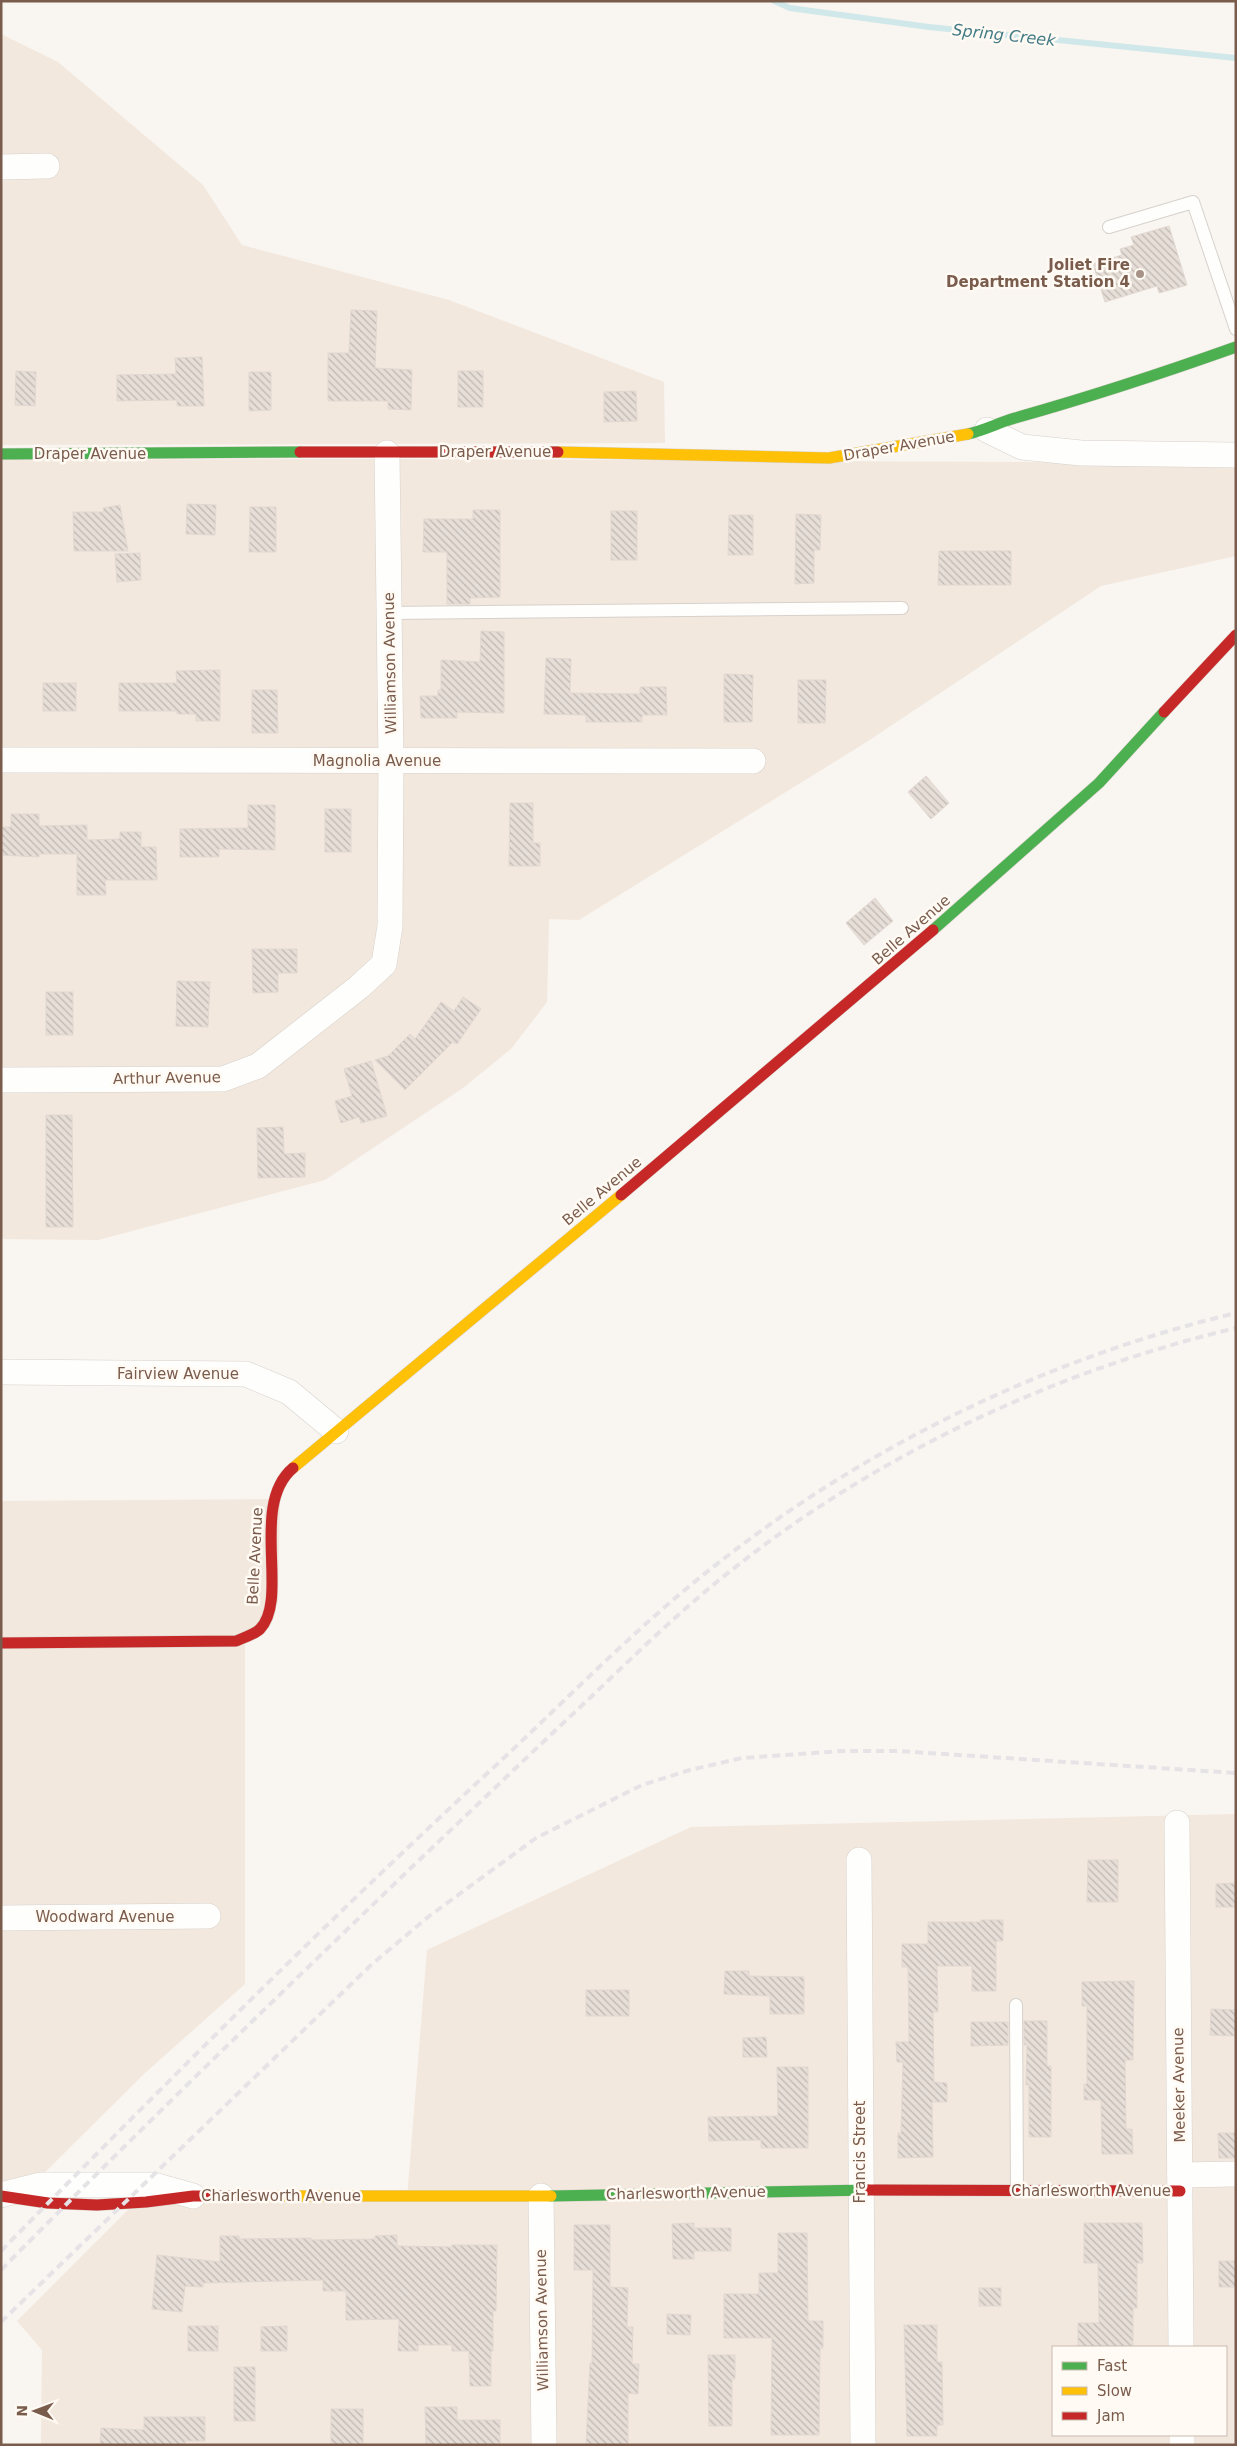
<svg xmlns="http://www.w3.org/2000/svg" width="1237" height="2446" viewBox="0 0 1237 2446" font-family="'DejaVu Sans',sans-serif">
<defs>
<pattern id="building-back-hatch" width="6" height="6" patternUnits="userSpaceOnUse" patternTransform="scale(1.25)"><rect width="6" height="6" fill="#e6ded7"/><path d="M-1 5l2 2M0 0l6 6M5-1l2 2" fill="none" stroke="#bfb7b1"/></pattern>
</defs>
<rect width="100%" height="100%" fill="#f9f5f0"/>
<g fill="#f2e8de" fill-rule="evenodd">
<path d="M1,34L58,62L203,185L242,245L449,300L664,382L665,443L1,445Z"/>
<path d="M381,459L1236,463V556L1101,586L865,743L579,920L549,919L547,1002L511,1049L463,1088L325,1180L98,1240L1,1239V460Z"/>
<path d="M280,1499L278,1603L245,1643V1984L145,2073L25,2192H1V1501Z"/>
<path d="M1236,1814V2445H41L42,2350L17,2321L138,2200L407,2198L427,1950L691,1827ZM1053,2347H1226V2435H1053Z"/>
</g>
<g fill="none" stroke-linecap="round" stroke-linejoin="round">
<path stroke="#d0e8ea" stroke-width="6" d="M774,1L790,8L929,27L1236,58"/>
</g>
<g fill="url(#building-back-hatch)" stroke="#e2d8d2">
<path d="M1169,226L1187,285L1159,293L1157,286L1105,302L1093,264L1122,255L1120,249L1134,245L1131,237Z"/>
<path d="M351,310L377,311L375,368L412,370L411,410L388,409V401H328V353H349Z"/>
<path d="M202,357L204,406H177V400L117,401V375L176,374L175,358Z"/>
<path d="M16,371L36,372L35,406L15,405Z"/>
<rect x="458" y="371" width="25" height="36"/>
<path d="M249,372H271V410L249,411Z"/>
<path d="M636,391L637,421L604,422V392Z"/>
<path d="M187,504L216,505L215,535L186,534Z"/>
<path d="M120,505L128,551H74L73,512H104L103,508Z"/>
<path d="M250,507H276V552H249Z"/>
<path d="M473,510H500V597L470,598V604H447V552H423L424,519H473Z"/>
<rect x="611" y="511" width="26" height="49"/>
<path d="M796,514L821,515L820,550H814V583L795,584Z"/>
<path d="M729,515H753V555H728Z"/>
<path d="M939,551H1011V585H938Z"/>
<path d="M140,553L141,580L117,582L115,554Z"/>
<path d="M481,631L504,632V713L457,712V718H421L420,696H438V690H441V660L480,662Z"/>
<path d="M546,658L571,659L570,693L640,694V687H666L667,715H642V722H586V715L544,714Z"/>
<path d="M220,670V721H196V714H177V711H119V683H177L176,671Z"/>
<path d="M724,674L753,675L752,722H724Z"/>
<path d="M798,680H826L825,723H798Z"/>
<rect x="43" y="683" width="33" height="28"/>
<path d="M252,690H277L278,733H252Z"/>
<path d="M926,776L949,803L931,819L908,792Z"/>
<path d="M510,803H533V843H540V866H509Z"/>
<path d="M248,805H275V850L219,849V857H180V829L248,828Z"/>
<rect x="325" y="809" width="26" height="43"/>
<path d="M11,814H39V826L87,825V840L120,839V832H141V847H156L157,880H105L106,895H77V854H39V857L1,855V827H11Z"/>
<path d="M875,898L893,921L864,945L846,923Z"/>
<path d="M252,949H297V973H278V992L253,993Z"/>
<path d="M177,981L210,982L208,1027L176,1026Z"/>
<rect x="46" y="992" width="27" height="43"/>
<path d="M463,997L481,1009L457,1044L453,1042L405,1090L375,1060L388,1056L410,1034L415,1039L441,1002L454,1011Z"/>
<path d="M371,1061L387,1116L361,1123L359,1117L341,1123L335,1101L352,1096L344,1069Z"/>
<path d="M46,1115H72L73,1227H46Z"/>
<path d="M283,1127L284,1154L305,1153V1177L258,1178L257,1128Z"/>
<path d="M1088,1860H1118V1902H1087Z"/>
<path d="M1236,1883V1907H1216V1884Z"/>
<path d="M981,1920H1003V1941H996V1991H972V1966H937L938,2012H933L934,2082L947,2083V2102H932L933,2157L898,2158V2133H901L903,2062H897L896,2042H909L908,1967H902V1944H928V1922H981Z"/>
<path d="M725,1971H749V1976L804,1977V2014H770V1996L724,1994Z"/>
<path d="M1134,1981L1133,2060H1125L1126,2129H1132L1133,2154H1102L1101,2100H1084V2084H1087V2006H1082V1982Z"/>
<rect x="586" y="1990" width="43" height="26"/>
<path d="M1211,2009L1236,2010V2036L1210,2035Z"/>
<path d="M1024,2021H1047V2066H1051V2137H1029V2085H1026L1027,2045H1024Z"/>
<path d="M971,2022H1008V2045L971,2046Z"/>
<path d="M766,2037L767,2057H743V2038Z"/>
<path d="M777,2067H808V2148H761V2140L709,2141L708,2117L778,2116Z"/>
<path d="M1218,2133H1236V2158H1219Z"/>
<path d="M694,2223V2228H731V2251H694V2259H673L672,2224Z"/>
<path d="M1084,2223H1142L1143,2263H1137V2308H1133V2347H1078V2323H1099L1098,2263H1084Z"/>
<path d="M574,2225H610V2287L628,2288L627,2327H633L632,2364H639L638,2394L628,2393V2445H586L590,2363H592L593,2270H574Z"/>
<path d="M778,2233H807L808,2321H823V2348H820L819,2435H771L772,2338H724V2294H759V2273H778Z"/>
<path d="M397,2235V2246L452,2247V2245H497L496,2311H493V2351H491V2386H470L469,2351H452V2345H418V2351H398L399,2319L346,2320V2291H323V2280L203,2283V2287L185,2286L182,2312L152,2309L157,2255L220,2262V2236H239V2239L311,2238V2240L375,2239V2236Z"/>
<rect x="1219" y="2261" width="17" height="26"/>
<rect x="979" y="2288" width="22" height="18"/>
<path d="M667,2314L691,2315L690,2335L667,2334Z"/>
<path d="M904,2325H937V2362H942L943,2425H937V2436H907Z"/>
<rect x="188" y="2326" width="30" height="25"/>
<path d="M287,2326V2351H261V2327Z"/>
<path d="M708,2355H735V2379H732V2426H709Z"/>
<rect x="234" y="2367" width="21" height="54"/>
<path d="M425,2407H457V2420H500V2445H426Z"/>
<rect x="331" y="2409" width="32" height="36"/>
<path d="M144,2417H205V2441H185V2445H100L101,2428L144,2430Z"/>
</g>
<g fill="none" stroke-linecap="round" stroke-linejoin="round">
<defs>
<g id="lane">
<path d="M1109,227L1193,202L1236,329"/>
<path d="M389,613L902,608"/>
<path d="M1016,2005L1017,2191"/>
</g>
<g id="street">
<path d="M1,167L47,166"/>
<path d="M987,430L1022,447L1081,453L1236,455"/>
<path d="M1,760L753,761"/>
<path d="M1,1080L223,1079L258,1066L359,987L384,964L390,926L391,761L387,453"/>
<path d="M1,1372L246,1374L289,1392L336,1431"/>
<path d="M1177,1823L1181,2347"/>
<path d="M859,1860L863,2445"/>
<path d="M1,1918L208,1916"/>
<path d="M1180,2175L1236,2174"/>
<path d="M1,2195L40,2185H154L193,2196"/>
<path d="M541,2196L544,2445"/>
<path d="M1182,2435V2445"/>
</g>
<g id="fast">
<path d="M968,434C985,430 998,423 1015,418C1090,397 1163,373 1236,347"/>
<path d="M1,454L300,452"/>
<path d="M933,930L1099,783L1164,712"/>
<path d="M551,2196L868,2190"/>
</g>
<g id="slow">
<path d="M558,452L829,458L968,434"/>
<path d="M293,1468L621,1195"/>
<path d="M252,2196H551"/>
</g>
<g id="jam">
<path d="M300,452H558"/>
<path d="M1164,712L1236,635"/>
<path d="M621,1195L933,930"/>
<path d="M1,1643L236,1641C243,1638 255,1634 260,1629C290,1598 249,1505 293,1468"/>
<path d="M868,2190L1180,2191"/>
<path d="M1,2196L48,2203L97,2205L146,2202L193,2196H252"/>
</g>
</defs>
<use href="#lane" stroke="#d7d1cb" stroke-width="14"/>
<use href="#street" stroke="#d7d1cb" stroke-width="26"/>
<use href="#fast" stroke="#d9d2cb" stroke-width="12"/>
<use href="#slow" stroke="#d9d2cb" stroke-width="12"/>
<use href="#jam" stroke="#d9d2cb" stroke-width="12"/>
<use href="#lane" stroke="#fefefd" stroke-width="12"/>
<use href="#street" stroke="#fefefd" stroke-width="25"/>
<use href="#fast" stroke="#4caf50" stroke-width="11"/>
<use href="#slow" stroke="#ffc107" stroke-width="11"/>
<use href="#jam" stroke="#c62828" stroke-width="11"/>
<g stroke="#e6e3e7" stroke-width="4" stroke-dasharray="8 5" stroke-linecap="butt">
<path d="M1,2251C158,2091 316,1932 480,1780C562,1705 638,1624 726,1557C876,1441 1052,1357 1236,1313"/>
<path d="M1,2270C137,2132 275,1999 414,1865C473,1809 532,1752 592,1696C638,1652 683,1608 733,1569C878,1454 1055,1371 1236,1328"/>
<path d="M1,2322L371,1965L428,1917L536,1838L642,1785L690,1770L742,1758L842,1751H898L1236,1773"/>
</g>
</g>
<circle fill="#a69286" stroke="#fffaf3" stroke-width="2" cx="1140" cy="274" r="5"/>
<g text-anchor="middle" dominant-baseline="central" stroke-width="5" stroke-linejoin="round" paint-order="stroke">
<g font-size="15" font-weight="bold" fill="#7a5c4d" stroke="#fffaf3" text-anchor="end">
<text x="1130" y="265">Joliet Fire<tspan x="1130" dy="17">Department Station 4</tspan></text>
</g>
<g font-size="15" fill="#7a5c4d" stroke="#fffaf3">
<text transform="translate(899 446) rotate(-10)">Draper Avenue</text>
<text x="495" y="452">Draper Avenue</text>
<text x="90" y="454">Draper Avenue</text>
<text transform="translate(390 663) rotate(-91)">Williamson Avenue</text>
<text x="377" y="761">Magnolia Avenue</text>
<text transform="translate(911 930) rotate(-41)">Belle Avenue</text>
<text transform="translate(167 1078) rotate(-1)">Arthur Avenue</text>
<text transform="translate(602 1191) rotate(-40)">Belle Avenue</text>
<text x="178" y="1374">Fairview Avenue</text>
<text transform="translate(255 1556) rotate(-87)">Belle Avenue</text>
<text x="105" y="1917">Woodward Avenue</text>
<text transform="translate(1179 2085) rotate(-91)">Meeker Avenue</text>
<text transform="translate(860 2152) rotate(-90)">Francis Street</text>
<text x="1091" y="2191">Charlesworth Avenue</text>
<text transform="translate(686 2193) rotate(-1)">Charlesworth Avenue</text>
<text x="281" y="2196">Charlesworth Avenue</text>
<text transform="translate(542 2320) rotate(-91)">Williamson Avenue</text>
</g>
<g font-size="16" font-style="italic" fill="#437c86" stroke="#fffaf3">
<text transform="translate(1004 35) rotate(6)">Spring Creek</text>
</g>
</g>
<rect width="1237" height="2446" fill="none" stroke="#7a5c4d" stroke-width="5"/>
<rect x="1052" y="2346" width="175" height="90" fill="#fffaf3" stroke="#cabbb1"/>
<rect x="1062" y="2362" width="25" height="8" fill="#4caf50" stroke="#cabbb1"/>
<text x="1097" y="2371" font-size="15" fill="#7a5c4d">Fast</text>
<rect x="1062" y="2387" width="25" height="8" fill="#ffc107" stroke="#cabbb1"/>
<text x="1097" y="2396" font-size="15" fill="#7a5c4d">Slow</text>
<rect x="1062" y="2412" width="25" height="8" fill="#c62828" stroke="#cabbb1"/>
<text x="1097" y="2421" font-size="15" fill="#7a5c4d">Jam</text>
<g transform="translate(35 2411) rotate(271)" stroke="#fffaf3" stroke-width="4" paint-order="stroke">
<path d="M0-4L9 19L0 12L-9 19Z" fill="#7a5c4d"/>
<text y="-8" font-size="14" font-weight="bold" text-anchor="middle" fill="#7a5c4d">N</text>
</g>
</svg>
